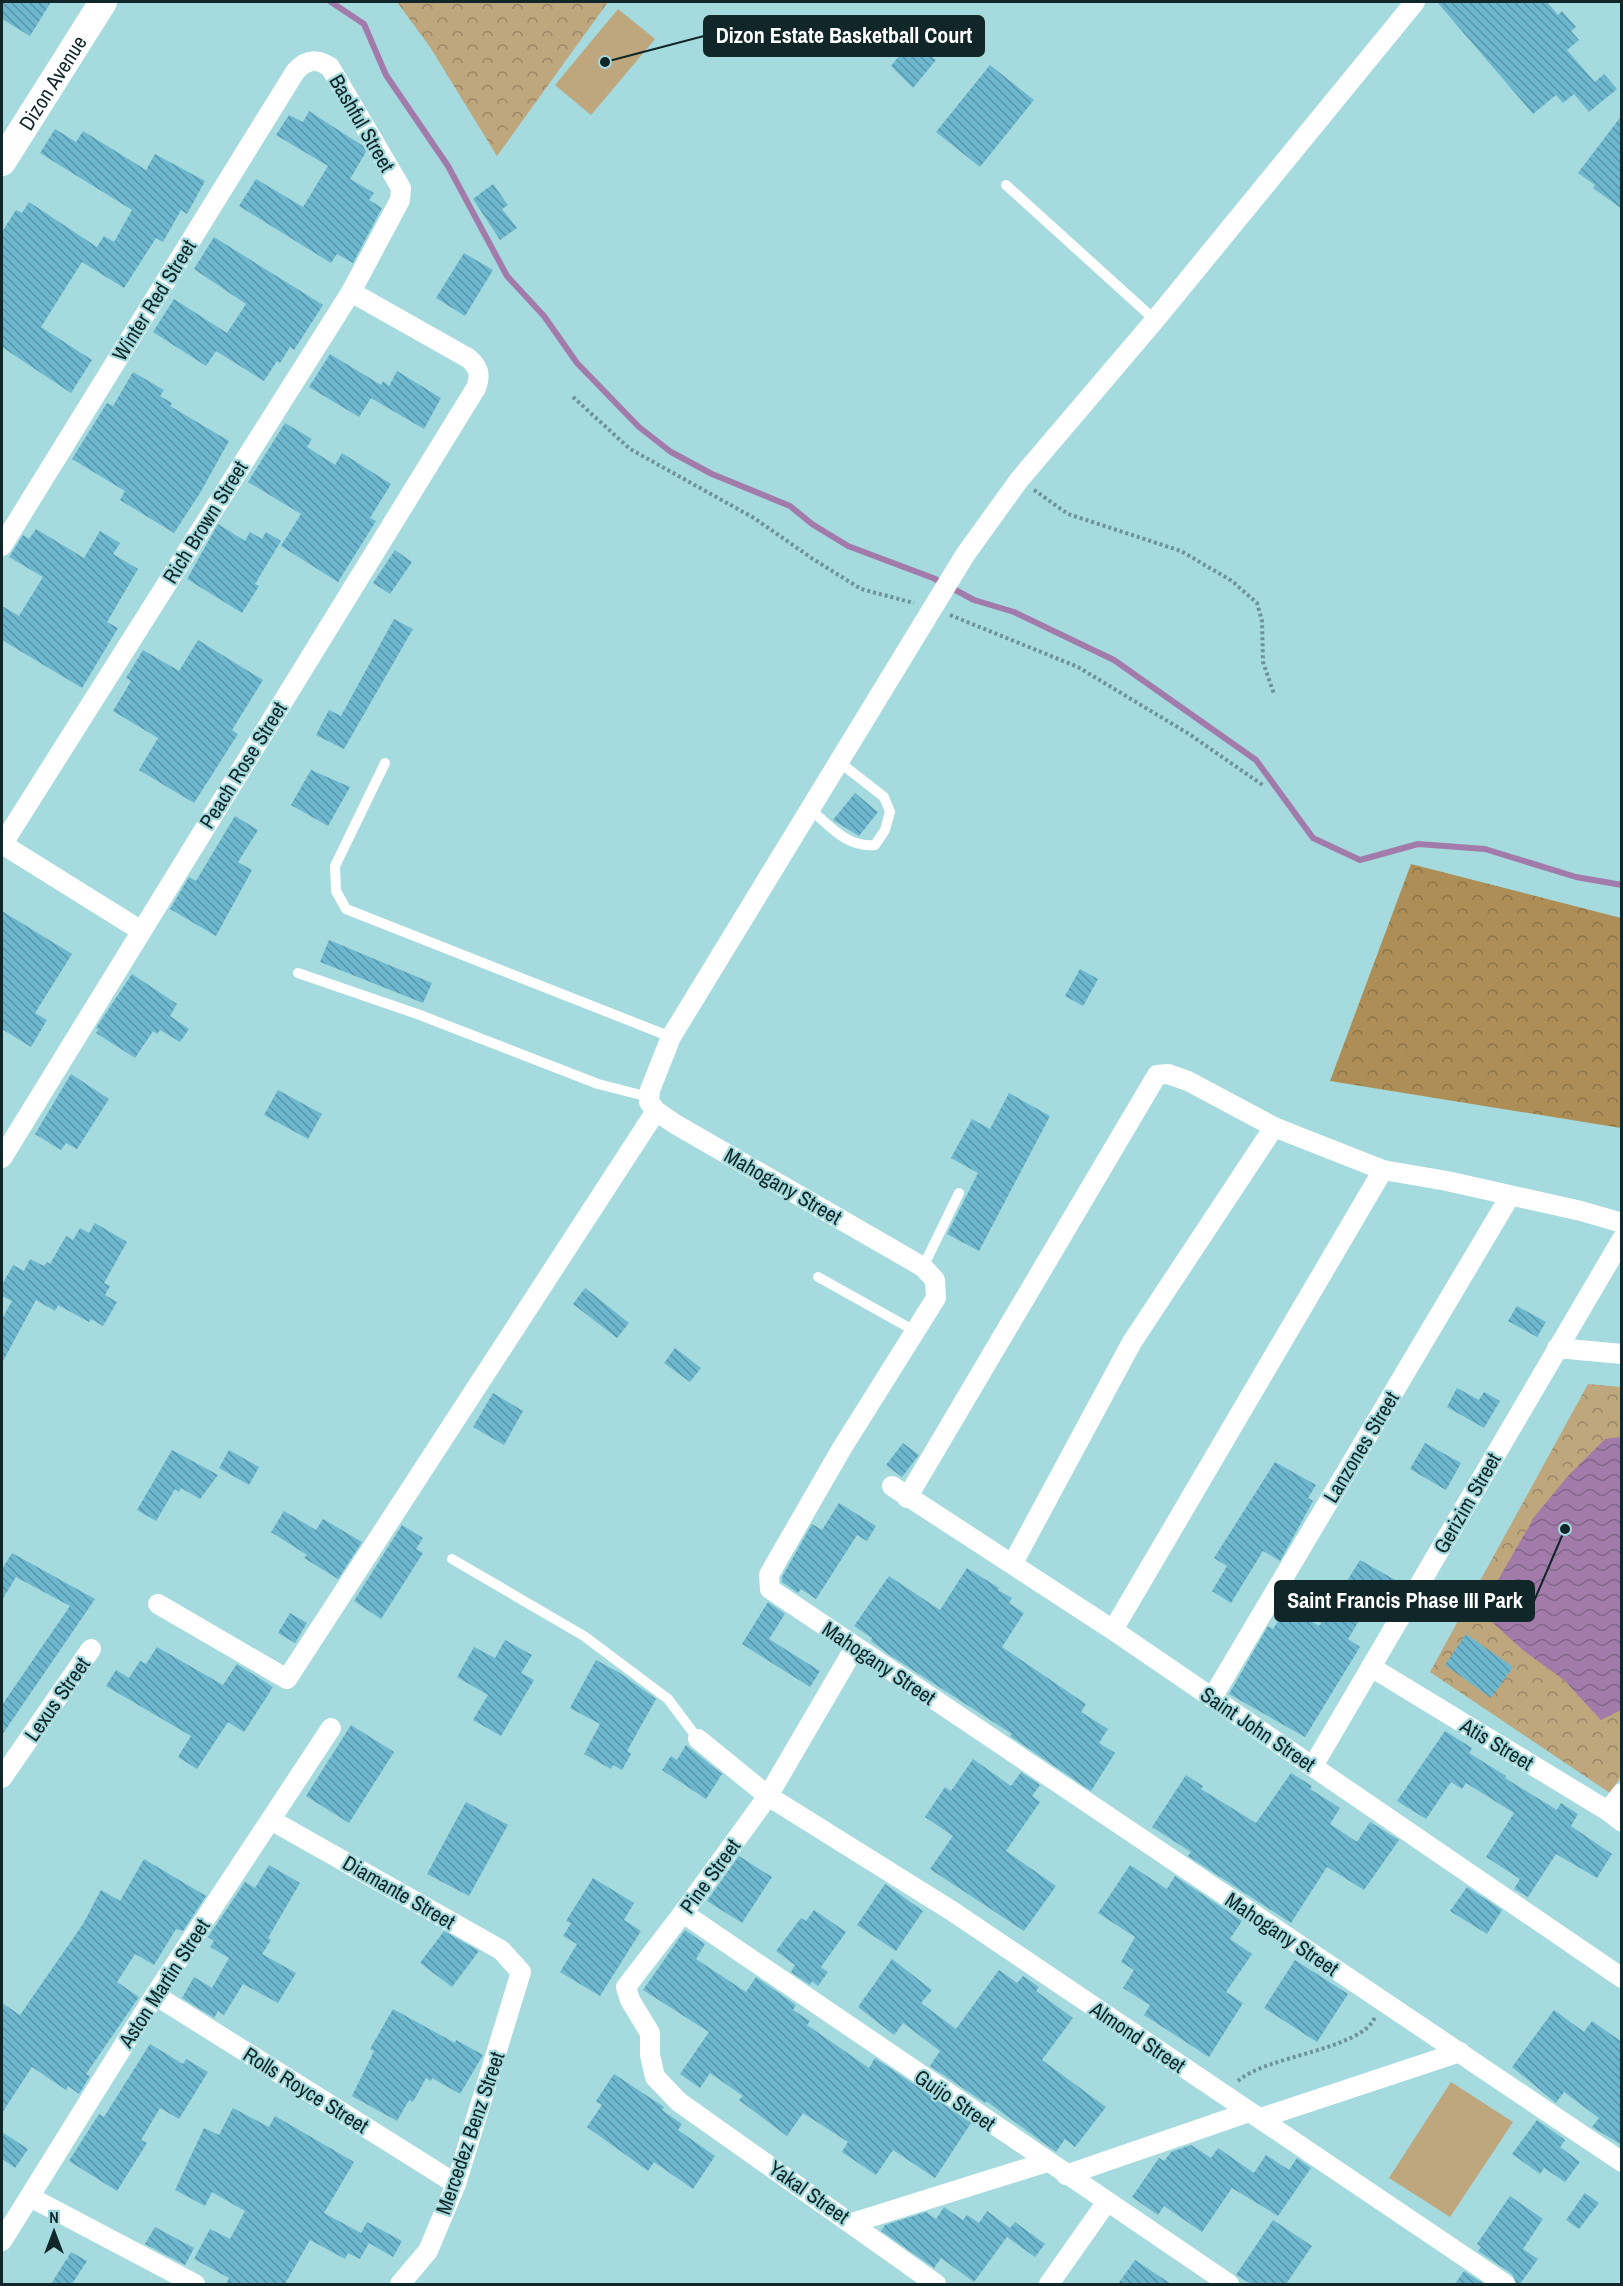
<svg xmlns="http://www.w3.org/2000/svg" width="1623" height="2286" viewBox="0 0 1623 2286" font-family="'Archivo Narrow',sans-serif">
<defs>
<pattern id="forest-crowns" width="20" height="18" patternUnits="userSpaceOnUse" patternTransform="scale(1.5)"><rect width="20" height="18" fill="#ad8e57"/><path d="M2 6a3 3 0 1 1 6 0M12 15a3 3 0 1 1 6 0" fill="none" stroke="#8b7448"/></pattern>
<pattern id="park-crowns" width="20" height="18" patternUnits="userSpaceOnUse" patternTransform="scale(1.5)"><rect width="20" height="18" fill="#bea67d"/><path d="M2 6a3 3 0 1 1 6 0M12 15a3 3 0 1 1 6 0" fill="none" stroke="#998766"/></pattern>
<pattern id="water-waves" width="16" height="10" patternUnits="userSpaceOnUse" patternTransform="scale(1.5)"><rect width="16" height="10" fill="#a27baa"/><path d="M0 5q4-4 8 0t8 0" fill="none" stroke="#83658a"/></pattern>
<pattern id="building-back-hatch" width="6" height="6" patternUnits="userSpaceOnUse" patternTransform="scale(1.5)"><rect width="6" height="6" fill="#6eb8cf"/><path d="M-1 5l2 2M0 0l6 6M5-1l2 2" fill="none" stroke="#5995a8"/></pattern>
</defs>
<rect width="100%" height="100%" fill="#a5dade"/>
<g fill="#bea67d">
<path d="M618,9L655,39L591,115L555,85Z"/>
<path d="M1451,2082L1513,2122L1450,2217L1389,2178Z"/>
</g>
<path fill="url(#forest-crowns)" d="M1411,864L1621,918V1128L1330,1081Z"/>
<g fill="url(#park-crowns)">
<path d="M397,2H608L497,156L430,47Z"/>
<path d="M1588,1384L1621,1387L1622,1775L1610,1793L1430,1672Z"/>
</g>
<path fill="url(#water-waves)" d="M1621,1437V1710L1601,1720L1564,1680L1524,1651L1480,1611L1535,1516L1568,1476L1605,1439Z"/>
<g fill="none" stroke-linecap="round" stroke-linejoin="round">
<path stroke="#a27baa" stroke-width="6" d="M331,2L364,24L386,75L448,166L507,276L544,316L577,363L639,427L671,452L712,474L790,506L812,524L848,546L933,578L974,600L1014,612L1114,660L1256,760L1313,838L1360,860L1418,844L1485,849L1576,877L1622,885"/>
</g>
<g fill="url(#building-back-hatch)">
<path d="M2,2H51L30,36L2,19Z"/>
<path d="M1437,2H1547L1558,15L1562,11L1576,27L1571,31L1579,40L1567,50L1595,82L1604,74L1617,89L1589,112L1574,94L1563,103L1556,95L1533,114Z"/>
<path d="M911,41L936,60L913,88L891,66Z"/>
<path d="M990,65L1034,100L980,167L936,132Z"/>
<path d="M309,111L363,146L366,152L350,179L374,193L369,200L382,208L353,263L337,254L331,263L239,206L256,179L303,207L328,166L276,135L289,115L303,122Z"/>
<path d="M1622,115V209L1593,188L1595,185L1578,173Z"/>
<path d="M55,129L76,142L83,131L146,170L155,154L205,181L187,214L181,210L163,242L156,238L124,288L82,262L41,327L92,360L71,393L2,347V232L16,210L22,213L29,202L97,247L104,236L114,242L132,210L40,153Z"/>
<path d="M493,184L508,205L502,209L517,228L500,240L473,199Z"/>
<path d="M214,237L323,305L294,350L290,347L280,363L277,361L264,381L216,351L206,366L153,332L174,299L227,333L246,304L194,269Z"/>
<path d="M464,253L493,270L465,316L436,298Z"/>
<path d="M330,354L381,385L383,381L389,386L397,371L441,398L424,429L371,398L359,417L309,387Z"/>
<path d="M133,372L164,390L160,396L172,403L170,406L229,441L200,493L174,533L120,500L125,491L72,459L107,403L113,406Z"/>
<path d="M285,423L312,439L307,447L335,465L342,453L391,484L370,518L376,521L338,582L281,546L301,514L248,482Z"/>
<path d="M218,524L245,541L250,532L262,539L266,532L281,541L255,584L259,586L242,613L187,579Z"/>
<path d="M36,529L84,558L100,531L120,543L113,554L138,569L107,622L118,628L82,688L2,640V606L19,616L43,577L9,557L23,535L29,539Z"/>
<path d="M395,550L412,562L390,594L373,583Z"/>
<path d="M394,619L413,629L344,749L316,735L329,710L341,716Z"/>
<path d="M198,640L263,680L232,730L238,734L194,803L139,770L158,738L113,711L131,681L126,678L143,650L179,671Z"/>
<path d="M311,770L350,787L328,826L291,805Z"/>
<path d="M855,793L878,812L859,836L833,820Z"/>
<path d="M235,816L258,830L238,862L252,870L216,936L170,909L189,877L196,881Z"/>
<path d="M2,911L72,954L35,1013L47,1020L31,1047L2,1029Z"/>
<path d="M329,940L432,983L423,1003L320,962Z"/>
<path d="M1080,969L1098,979L1083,1006L1065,996Z"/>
<path d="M132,974L177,1004L170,1016L189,1029L180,1042L160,1030L157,1034L153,1031L135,1058L96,1033L99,1029L96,1028Z"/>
<path d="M71,1074L109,1099L77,1149L66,1143L61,1150L35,1134Z"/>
<path d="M278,1090L322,1114L308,1139L264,1115Z"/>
<path d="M1009,1093L1050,1116L979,1251L947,1234L978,1173L951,1158L972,1119L990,1129Z"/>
<path d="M95,1223L127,1242L104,1283L110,1286L105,1295L117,1302L103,1326L91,1319L89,1322L58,1305L55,1311L36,1300L2,1363V1319L12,1301L2,1296V1285L13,1265L24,1271L30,1259L44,1266L47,1262L50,1264L66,1236L73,1240L80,1228L89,1233Z"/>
<path d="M585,1288L629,1323L617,1338L573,1304Z"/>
<path d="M1517,1306L1546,1322L1537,1337L1508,1321Z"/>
<path d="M675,1348L701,1368L690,1382L664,1363Z"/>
<path d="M1457,1388L1479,1400L1484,1392L1500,1401L1484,1428L1447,1407Z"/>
<path d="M493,1393L523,1411L504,1445L473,1427Z"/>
<path d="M903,1443L919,1455L902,1477L886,1465Z"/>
<path d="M1425,1443L1461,1463L1446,1490L1410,1469Z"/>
<path d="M172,1450L218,1475L200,1499L181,1488L179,1492L175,1489L156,1521L137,1510Z"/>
<path d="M229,1450L259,1467L249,1485L219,1468Z"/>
<path d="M1275,1462L1316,1485L1308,1498L1313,1501L1280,1561L1263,1551L1231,1603L1212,1591L1227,1566L1214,1558Z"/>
<path d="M839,1503L876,1526L867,1541L857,1535L816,1599L801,1589L798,1593L782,1582V1577L812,1524L822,1530Z"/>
<path d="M284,1511L316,1530L323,1519L362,1542L338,1579L304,1558L307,1555L271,1532Z"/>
<path d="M402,1525L423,1538L416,1549L423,1553L381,1619L354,1601Z"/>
<path d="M12,1553L95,1599L2,1735V1705L70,1606L16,1577L2,1600V1569Z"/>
<path d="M1360,1560L1404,1585L1386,1615L1369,1604L1348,1639L1360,1647L1305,1737L1229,1694L1268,1626L1273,1629L1287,1607L1319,1626Z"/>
<path d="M967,1568L999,1588L998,1590L1012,1598L1009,1603L1024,1613L1002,1647L1086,1704L1081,1712L1108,1729L1099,1743L1115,1753L1091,1791L1010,1736L1012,1734L891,1656L871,1641L872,1638L854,1626L889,1576L940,1610Z"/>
<path d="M768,1602L785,1614L769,1639L820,1671L810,1687L742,1644Z"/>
<path d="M290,1613L307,1623L295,1643L278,1633Z"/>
<path d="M1466,1634L1513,1667L1491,1698L1445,1665Z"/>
<path d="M505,1640L532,1655L521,1673L534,1680L501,1736L473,1720L488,1695L457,1677L474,1647L495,1658Z"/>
<path d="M157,1647L223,1685L237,1664L273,1687L244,1732L228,1722L197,1769L178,1757L191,1736L106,1686L116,1670L129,1678L140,1661L146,1664Z"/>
<path d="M596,1660L620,1673L656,1699L627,1751L631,1754L622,1770L613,1765L611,1769L584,1754L600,1724L570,1708Z"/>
<path d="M351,1725L394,1752L349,1823L306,1796Z"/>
<path d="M1445,1731L1472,1748L1469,1753L1506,1776L1505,1778L1557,1810L1561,1803L1578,1814L1571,1826L1612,1854L1597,1878L1556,1854L1528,1897L1514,1889L1520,1879L1486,1857L1514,1813L1466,1783L1462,1789L1451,1782L1426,1819L1397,1801Z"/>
<path d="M686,1745L722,1774L706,1799L662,1770L671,1756L677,1760Z"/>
<path d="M973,1759L1011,1786L1021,1772L1040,1785L1032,1796L1040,1802L1006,1851L1056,1886L1024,1931L930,1869L953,1836L925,1817L945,1787L951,1791Z"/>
<path d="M1291,1773L1312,1786L1310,1789L1340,1808L1330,1824L1357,1842L1370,1822L1399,1840L1364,1890L1327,1867L1291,1923L1188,1856L1191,1852L1152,1827L1186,1775L1203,1786L1201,1789L1256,1823Z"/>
<path d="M466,1802L508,1825L469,1896L427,1874Z"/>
<path d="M739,1856L772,1877L742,1923L707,1901Z"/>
<path d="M144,1859L206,1896L183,1931L176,1929L154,1965L135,1954L117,1982L139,1997L86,2074L90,2076L79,2094L68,2086L66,2090L32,2067L2,2113V2003L20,2015L83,1924L101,1890L120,1901Z"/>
<path d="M269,1865L300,1883L268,1938L271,1940L262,1954L296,1973L278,2003L243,1984L224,2015L218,2011L214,2018L182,1998L194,1977L212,1988L229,1958L210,1947L214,1941L208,1937L245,1882L255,1888Z"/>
<path d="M1130,1865L1167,1889L1175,1876L1242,1921L1230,1939L1252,1954L1226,1992L1243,2003L1209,2057L1144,2015L1150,2005L1123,1988L1134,1970L1121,1962L1135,1937L1098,1913Z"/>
<path d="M593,1878L634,1903L624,1920L641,1931L600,1996L560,1972L577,1944L563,1936L571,1923L566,1921Z"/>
<path d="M885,1884L923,1911L896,1951L857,1925Z"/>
<path d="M1467,1887L1502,1910L1487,1934L1450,1911Z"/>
<path d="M814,1910L846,1932L821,1967L828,1972L818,1986L812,1981L810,1985L791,1972L795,1965L776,1951L801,1918L806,1921Z"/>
<path d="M685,1930L705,1944L696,1959L746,1992L756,1977L796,2005L793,2010L810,2021L807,2025L869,2068L875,2058L971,2123L935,2178L893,2150L876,2175L842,2152L848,2142L803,2113L787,2136L739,2100L743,2096L710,2073L700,2088L680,2074L709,2032L643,1990Z"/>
<path d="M444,1931L479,1951L452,1987L420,1963Z"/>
<path d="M892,1959L932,1990L921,2003L956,2029L999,1970L1017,1983L1023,1976L1039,1987L1036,1991L1073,2018L1042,2060L1106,2107L1075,2147L1065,2139L1056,2152L986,2101L985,2103L930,2066L940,2051L903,2023L894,2035L858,2007Z"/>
<path d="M1295,1960L1348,1994L1317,2042L1264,2008Z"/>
<path d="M393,2009L455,2043L456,2040L483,2055L460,2094L432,2078L431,2081L426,2078L413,2102L409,2100L397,2121L352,2096L374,2051L370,2049Z"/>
<path d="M1554,2010L1584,2032L1592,2021L1622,2042V2145L1592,2127L1599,2118L1564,2092L1556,2103L1512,2067Z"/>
<path d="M150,2044L183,2064L186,2059L208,2072L179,2119L160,2108L141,2140L147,2143L117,2191L69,2161L99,2114L104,2117Z"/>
<path d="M614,2074L664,2107L662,2110L682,2124L678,2130L715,2156L693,2189L654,2162L648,2171L587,2127L602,2105L596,2101Z"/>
<path d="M233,2108L269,2127L275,2116L354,2162L324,2213L361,2233L367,2222L402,2241L393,2257L369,2243L360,2259L348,2253L345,2259L310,2240L285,2284H226L229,2278L194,2259L210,2229L230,2239L245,2211L212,2192L205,2206L175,2190L204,2128L219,2135Z"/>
<path d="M1537,2120L1565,2140L1560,2147L1580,2162L1565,2182L1544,2168L1540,2174L1512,2154Z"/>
<path d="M2,2132L28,2149L15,2168L2,2159Z"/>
<path d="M1191,2145L1211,2158L1218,2148L1254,2173L1266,2155L1289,2170L1297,2158L1311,2168L1278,2216L1232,2188L1202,2232L1164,2206L1158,2215L1132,2197L1159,2158L1164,2161L1171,2152Z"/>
<path d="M1585,2193L1599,2203L1579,2229L1566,2220Z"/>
<path d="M1510,2196L1543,2219L1523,2249L1538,2259L1520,2284H1517L1512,2274L1478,2251L1481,2247L1477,2244Z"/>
<path d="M944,2207L963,2220L967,2215L979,2223L987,2211L1010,2228L1015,2222L1045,2244L1035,2257L1007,2237L974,2282L941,2258L934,2268L881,2231L885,2225L926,2212L936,2219Z"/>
<path d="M1273,2220L1312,2246L1286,2284H1251L1236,2275Z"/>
<path d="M155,2227L194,2248L185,2265L145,2244Z"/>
<path d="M71,2252L87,2261L72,2284H51Z"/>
<path d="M1135,2260L1171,2284H1118Z"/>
<path d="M1464,2271L1484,2284H1455Z"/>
</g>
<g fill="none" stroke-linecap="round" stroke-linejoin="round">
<g stroke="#6c9498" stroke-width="4" stroke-dasharray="3 3" stroke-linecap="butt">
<path d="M573,397L630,449L754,518L813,559L861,589L914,603"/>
<path d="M1034,490L1068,514L1181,551L1232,581L1257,603L1262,621L1263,662L1274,694"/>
<path d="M950,615L1078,667L1189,734L1264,786"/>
<path d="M1238,2081C1267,2055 1362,2050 1375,2017"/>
</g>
<g stroke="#fff" stroke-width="10">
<path d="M1006,185L1155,320"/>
<path d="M385,763L335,866L336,891L346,909L671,1037"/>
<path d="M810,809C830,826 847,848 875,845L885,830L890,812L884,797L838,761"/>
<path d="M298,973L420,1015L598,1084L649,1097"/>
<path d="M923,1267L959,1193"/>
<path d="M818,1277L915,1331"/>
<path d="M452,1559L584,1636L668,1699L698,1739"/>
</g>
<g stroke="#fff" stroke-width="20">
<path d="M1415,2L1155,320L1019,480L965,555L671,1037L650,1090L649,1102L656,1111L675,1124L923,1267L935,1280L936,1298L842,1448L778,1559L769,1575L770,1589L1622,2162"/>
<path d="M2,546L295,72C306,59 316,58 330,67L401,188L400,200L351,292L2,845"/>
<path d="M2,844L140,930"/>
<path d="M2,1158L476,388C481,375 479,367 468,358L351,292"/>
<path d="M1557,1348L1622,1354"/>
<path d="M892,1486L1113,1630L1622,1978"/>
<path d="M907,1498L1157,1075L1168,1074L1188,1081L1274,1127L1383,1170L1447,1181L1581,1211L1622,1223"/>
<path d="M1013,1563L1132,1342L1274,1127"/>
<path d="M158,1604L287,1679L656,1111"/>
<path d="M1113,1630L1383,1170"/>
<path d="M855,1647L768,1796L683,1913L626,1987L630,2000L650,2033V2055L655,2077L679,2102L936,2284"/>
<path d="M1371,1667L1608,1811L1622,1822"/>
<path d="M1212,1698L1510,1196"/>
<path d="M698,1739L768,1796L952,1911L1505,2284"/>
<path d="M1313,1766L1622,1239"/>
<path d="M2,1778L91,1649"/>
<path d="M1608,1811L1622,1793"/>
<path d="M271,1820L501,1950L521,1972L456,2184L428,2251L400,2284"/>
<path d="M683,1913L1229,2284"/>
<path d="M155,1995L456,2184"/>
<path d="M1261,2118L1460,2052"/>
<path d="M1066,2175L1249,2112"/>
<path d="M30,2197L195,2284"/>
<path d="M852,2223L1047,2162"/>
<path d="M2,2241L155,1995L331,1728"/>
<path d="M1049,2284L1106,2203"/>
</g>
<path stroke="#fff" stroke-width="28" id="s1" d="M2,162L103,2"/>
</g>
<g text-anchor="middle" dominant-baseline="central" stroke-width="4.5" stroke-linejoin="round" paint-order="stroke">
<g font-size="21" fill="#112628" stroke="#a5dade">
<text stroke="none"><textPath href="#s1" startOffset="94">Dizon Avenue</textPath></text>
<text transform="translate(362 123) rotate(60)">Bashful Street</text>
<text transform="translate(154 300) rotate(-58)">Winter Red Street</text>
<text transform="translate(205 522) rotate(-58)">Rich Brown Street</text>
<text transform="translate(243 765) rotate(-58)">Peach Rose Street</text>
<text transform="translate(783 1186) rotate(30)">Mahogany Street</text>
<text transform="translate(1361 1447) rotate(-59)">Lanzones Street</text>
<text transform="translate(1467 1503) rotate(-60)">Gerizim Street</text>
<text transform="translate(879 1663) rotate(34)">Mahogany Street</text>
<text transform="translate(57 1699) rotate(-55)">Lexus Street</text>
<text transform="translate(1258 1729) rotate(34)">Saint John Street</text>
<text transform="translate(1497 1744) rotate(31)">Atis Street</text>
<text transform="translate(710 1876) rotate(-54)">Pine Street</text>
<text transform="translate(399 1892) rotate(30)">Diamante Street</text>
<text transform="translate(1282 1934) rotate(34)">Mahogany Street</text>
<text transform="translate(164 1983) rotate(-57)">Aston Martin Street</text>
<text transform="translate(1138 2037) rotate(34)">Almond Street</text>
<text transform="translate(306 2090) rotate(32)">Rolls Royce Street</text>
<text transform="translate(955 2100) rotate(34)">Guijo Street</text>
<text transform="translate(470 2133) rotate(-71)">Mercedez Benz Street</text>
<text transform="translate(809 2192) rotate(35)">Yakal Street</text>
</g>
</g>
<path fill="none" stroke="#112628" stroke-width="2" d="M605 62L704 36M1565 1529L1534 1601"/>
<g fill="#112628" stroke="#a5dade" stroke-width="2">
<circle cx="605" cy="62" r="6"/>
<circle cx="1565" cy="1529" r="6"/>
</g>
<g fill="#112628" stroke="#112628" stroke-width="2">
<rect x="704" y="16" width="280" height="40" rx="6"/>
<rect x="1275" y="1581" width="259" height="40" rx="6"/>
</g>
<g font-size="22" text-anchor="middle" font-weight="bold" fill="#fff">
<text x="844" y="43">Dizon Estate Basketball Court</text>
<text x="1405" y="1608">Saint Francis Phase III Park</text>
</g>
<rect width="1623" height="2286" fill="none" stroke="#112628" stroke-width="6"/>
<g transform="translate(54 2232)" stroke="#a5dade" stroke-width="4.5" paint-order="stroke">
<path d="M0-4.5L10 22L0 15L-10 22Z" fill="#112628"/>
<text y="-9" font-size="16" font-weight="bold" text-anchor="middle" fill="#112628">N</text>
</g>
</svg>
